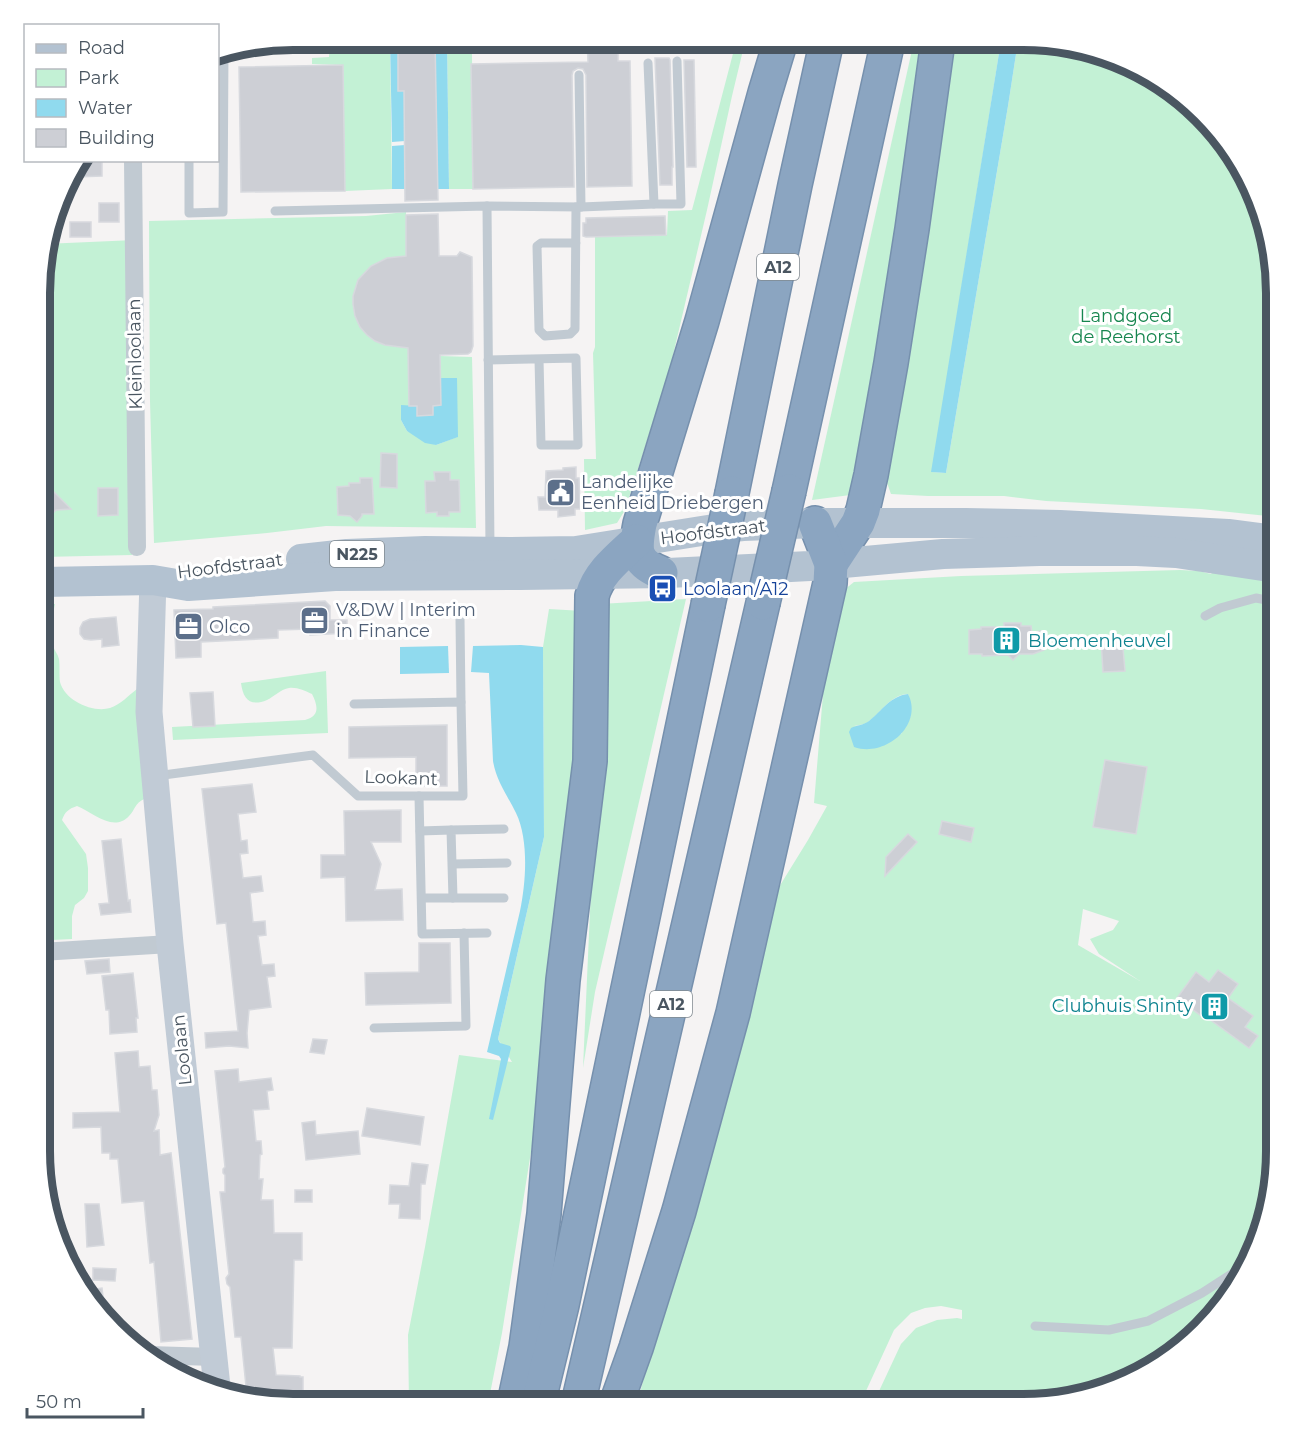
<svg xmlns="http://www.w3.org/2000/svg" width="1316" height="1444" viewBox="0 0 1316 1444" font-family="Montserrat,sans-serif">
<rect width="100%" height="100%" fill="#f5f3f3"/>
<g fill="#c3f1d5" fill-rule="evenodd">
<path d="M330,39H390L392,189L345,191L343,65L312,64V58L329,57Z"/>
<path d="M447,39L736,40L744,46L732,96L707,210L670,368L625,510L617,523L585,530L584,459H596L593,353L595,347V237L667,235L668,211L692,210L735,46L621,51L472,54L473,189H449Z"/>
<path d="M914,41H926L858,494L812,500Z"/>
<path d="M955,41H1001L932,472L946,473L1008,106L1018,41H1056L1164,82L1234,152L1264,212L1276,277V517L1201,509L1046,501L1004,496H928L891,494L886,480Z"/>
<path d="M406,212L409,406H401V420L407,431L436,445L457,437V378H441L440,356L472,357L476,528L326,526L267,533L154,543L150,401L149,221L366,216Z"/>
<path d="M135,240V330L132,555L42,557L44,244Z"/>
<path d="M1180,570L1199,571L1211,574L1213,572L1276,576V1167L1243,1278L1235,1287L1221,1294L1150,1369L1104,1392L1039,1404H873L901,1344L916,1328L937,1320L957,1318L962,1319V1310L941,1306L925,1308L911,1313L894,1330L860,1404H637L771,900L808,840L827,806L814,803L825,670L844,590L854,582L961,576ZM908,694C913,715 912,716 901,734L854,726C858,725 864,725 868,722C882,712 890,695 908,694ZM1083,909L1119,921L1113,930L1090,939L1099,954L1140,981L1078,945Z"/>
<path d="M686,599L595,992L583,1068L591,889L602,805L607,742L600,604Z"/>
<path d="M55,604C52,618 49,632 53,646C54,650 58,654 59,659C60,666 59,675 60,682C65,701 93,713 110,708C120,705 129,695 137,689L144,799C135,803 135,810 129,816C113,833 93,812 77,806C68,809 65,812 62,820L86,854L88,868V891L84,898L75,905L72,916V939L52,940L41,799L42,605Z"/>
<path d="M549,609L583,611L584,716L550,1033L502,1333L488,1404H409L408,1335L425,1247L459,1055L512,1062L498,1039L544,837L543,647Z"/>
<path d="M326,671L328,733L173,740L172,727L305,720C320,716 318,706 312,694C305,691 297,687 289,688C281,689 275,696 267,700C250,707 243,699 241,683Z"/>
</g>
<g fill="#90daee">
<path d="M390,39H398V91H404L405,141L392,142Z"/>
<path d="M435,39H447L449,189H438Z"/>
<path d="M1001,41H1018L1008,106L946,473L931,472Z"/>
<path d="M405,145V189H392V146Z"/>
<path d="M441,378H457L458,437L436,445L425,443L407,431L401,420V405L417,406V415H433V406L441,405Z"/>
<path d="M521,645L543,647L544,837L498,1039L500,1043L510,1046L511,1048L493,1120L489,1119L501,1059L499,1056L487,1052L520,911C526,882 529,840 516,813C507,795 496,780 493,761L489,673L471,672L473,646Z"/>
<path d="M448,646L449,673L400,674V647Z"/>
<path d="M908,694C924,725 885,758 854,747L849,732L851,728C857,725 864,725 869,721C882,711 890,696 908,694Z"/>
</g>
<g fill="#cdcfd5" stroke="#d7d9de" stroke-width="1.5">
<path d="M398,39H435L438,200L405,201L404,91H398Z"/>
<path d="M587,40H618V61H630L632,186L587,187L586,75L583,69L578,68L573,71L572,75L574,187L473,189L471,64L588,62Z"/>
<path d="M655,58H669L670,60L673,167H672V185H660Z"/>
<path d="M684,60H694L696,167H687Z"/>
<path d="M343,65L345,191L241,192L239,67Z"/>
<path d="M77,160H102V176L76,177V162Z"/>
<rect x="99" y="203" width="20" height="19"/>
<path d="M438,214L439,256H457L460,252L472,257L473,346L471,352L468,354L440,355L441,405L433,406V415L417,416V406H409L408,348L385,345L375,341L367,335L360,327L355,316L353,304V296L358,280L371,266L387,258L406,256V215Z"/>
<path d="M665,216L666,235L586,237L583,236V223H586V218Z"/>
<rect x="70" y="222" width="21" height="15"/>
<path d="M381,453L397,454V488L380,487Z"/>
<path d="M576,467V478H579L580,509H575V515L558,517V510H539L538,497H545L546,471L563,470V468Z"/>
<path d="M434,472H450V480H459L460,512H449V516H437V512L426,513L425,481H435Z"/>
<path d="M360,478H372L374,514H362V516L357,522L350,516L338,515L337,487L349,486V483H360Z"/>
<path d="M43,481L71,509L56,510L43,523Z"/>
<path d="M98,488H118V515L98,516Z"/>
<path d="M325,601L330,606V620H347V633L310,635V629L278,630V638L201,642V657L176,658L174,610L213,609V607Z"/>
<path d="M116,617L119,645L102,647V639L91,640L84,639L80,634V628L83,622L90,619Z"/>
<path d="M1004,623H1021V626H1031L1032,632L1044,631V650L1033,654H1019L1013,660L1008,655L982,656V654H969V630L981,629V627H1004Z"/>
<path d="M1122,637L1125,671L1103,672L1101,639Z"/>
<path d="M213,692L215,726L193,727L190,693Z"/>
<path d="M447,725V786H416V757L349,758V727Z"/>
<path d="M1105,760L1147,767L1136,834L1093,827Z"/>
<path d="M252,784L256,812L238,814L241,841L247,840L248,853L240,854L243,878L261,876L263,891L250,893L253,922L265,921L266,935L258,936L262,965L274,964L275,976L267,977L271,1007L249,1010L247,1033L248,1048L229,1046L206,1048L205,1033L238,1031L226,923L217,924L202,789Z"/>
<path d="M401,810V842H371L381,864L375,890L402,889L403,920L346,921L345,877L321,878V855H345L344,811Z"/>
<path d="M942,821L974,828L971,842L939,834Z"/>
<path d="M908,834L917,842L885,876L886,857Z"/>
<path d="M121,839L128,901L130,900L131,912L101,915L99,904L109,903L102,841Z"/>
<path d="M419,943H450L451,1003L366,1005L365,973L419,972Z"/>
<path d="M109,959L110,972L87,974L85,961Z"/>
<path d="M1218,970L1238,984L1228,998L1253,1016L1245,1027L1258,1036L1249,1048L1205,1016L1203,1017L1177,998L1196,972L1209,982Z"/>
<path d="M133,973L138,1018H136L137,1032L110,1034L109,1010H106L102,976Z"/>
<path d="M40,975H52L53,992L40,993Z"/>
<path d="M313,1039L327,1040L324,1054L310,1052Z"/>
<path d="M138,1051L139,1067L150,1066L152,1090H157L159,1115L154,1131L159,1130L160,1155L171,1153L192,1339L161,1342L154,1262L150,1263L144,1201L122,1203L118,1159H110V1153H102L101,1127L73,1128V1113L120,1112L115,1053Z"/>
<path d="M238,1069L239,1082L271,1078L273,1090L267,1091L269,1109L253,1110L256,1141H261L262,1154L260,1155L259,1179H263L261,1200H273L274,1233H302V1260H294L292,1348H273L276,1375L300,1376V1377H303V1391H282L283,1404H277L247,1396L241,1337H235L230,1287L227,1284L226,1278L229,1274L220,1192H225V1175L223,1173V1169L225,1167L215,1071Z"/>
<path d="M367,1108L424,1117L420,1145L362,1136Z"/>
<path d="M315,1121L316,1135L358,1131L360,1154L306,1160L302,1123Z"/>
<path d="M412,1163L428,1165L425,1184H421L420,1219L399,1218L400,1204H389L390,1185L409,1186Z"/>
<rect x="295" y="1190" width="17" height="12"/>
<path d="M85,1204H99L104,1245L87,1247Z"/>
<path d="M93,1268L116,1269L115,1281L93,1280Z"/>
<path d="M102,1288L105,1314L81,1291Z"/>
</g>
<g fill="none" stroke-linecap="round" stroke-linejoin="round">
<defs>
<g id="highway">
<path d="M789,491L888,41"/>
<path d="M732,493L795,185L827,40"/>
<path d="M831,564L858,523L863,510L871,475L891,363L912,229L938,41"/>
<path d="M661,573C634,562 635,550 640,524L702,321L765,93L781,40"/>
<path d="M514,1404L526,1347L544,1214L563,980L590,761L592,596C598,573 619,557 636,541"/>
<path d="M538,1404L562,1305L708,605"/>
<path d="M578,1404L763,603"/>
<path d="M616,1404L636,1348L679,1211L733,1013L830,583L831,564L815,523"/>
</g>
</defs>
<use href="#highway" stroke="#7690ad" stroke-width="36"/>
<g stroke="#c1cad2" stroke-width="9">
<path d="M579,75L581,207"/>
<path d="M189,160V213L223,212L224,50"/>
<path d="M654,204H681L677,61"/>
<path d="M487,206L490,549"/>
<path d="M275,211L487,206L581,207L654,204L648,63"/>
<path d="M576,243H541L537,246L539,330L545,336L570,334L575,329L576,207"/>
<path d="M488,360L576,358L578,445H541L539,359"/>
<path d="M1205,616L1220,608L1256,598L1276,602"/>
<path d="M460,619L461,702"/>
<path d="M156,776L313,755L358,796H463L461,702L354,704"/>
<path d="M419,796L422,934L487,933"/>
<path d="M420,831L451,830"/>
<path d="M453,864L507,863"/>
<path d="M422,898H504"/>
<path d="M453,898L451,830L504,829"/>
<path d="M374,1028L466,1026L464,933"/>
<path d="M1035,1326L1109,1330L1148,1321L1202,1293L1247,1264"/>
</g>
<g stroke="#c1cad2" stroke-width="18">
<path d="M133,160L137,547"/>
<path d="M41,952L170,944"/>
<path d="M149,1355L214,1357"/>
</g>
<path stroke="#c1cbd6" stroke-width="27" d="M153,580L149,712L170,944L217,1387"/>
<g stroke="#b3c2d1" stroke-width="30">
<path d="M301,559L347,554L425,551L511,552L576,551L714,529L743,526L815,523H966L1060,525L1228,534L1276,540"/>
<path d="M42,582L153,580L188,586L335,576L520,575L668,573L810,566L943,554L1039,551H1137L1176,553L1276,568"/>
</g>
<use href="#highway" stroke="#8ba5c1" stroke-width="33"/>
<defs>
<g id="highway-bridge">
<path d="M763,603L789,491"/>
<path d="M708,605L732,493"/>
</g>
</defs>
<use href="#highway-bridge" stroke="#7690ad" stroke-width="36" stroke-linecap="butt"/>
<use href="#highway-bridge" stroke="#8ba5c1" stroke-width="33"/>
</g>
<defs>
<symbol id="civic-square" viewBox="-11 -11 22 22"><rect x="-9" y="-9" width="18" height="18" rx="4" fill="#5c6f8a" stroke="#fff"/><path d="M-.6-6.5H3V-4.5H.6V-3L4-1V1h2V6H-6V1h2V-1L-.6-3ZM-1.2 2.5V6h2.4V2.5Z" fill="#fff"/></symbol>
<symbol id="bus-square" viewBox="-11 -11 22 22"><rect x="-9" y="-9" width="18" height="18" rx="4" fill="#1a4fb4" stroke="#fff"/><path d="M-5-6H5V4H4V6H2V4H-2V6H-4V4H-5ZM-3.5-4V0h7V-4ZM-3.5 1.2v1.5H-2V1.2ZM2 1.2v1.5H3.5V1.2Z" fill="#fff"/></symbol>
<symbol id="office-square" viewBox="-11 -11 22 22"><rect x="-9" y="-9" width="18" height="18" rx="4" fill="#5c6f8a" stroke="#fff"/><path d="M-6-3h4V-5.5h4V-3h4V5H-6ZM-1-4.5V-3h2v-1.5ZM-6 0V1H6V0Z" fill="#fff"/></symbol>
<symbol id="building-square" viewBox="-11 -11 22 22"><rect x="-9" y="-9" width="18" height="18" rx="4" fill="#0f9aa8" stroke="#fff"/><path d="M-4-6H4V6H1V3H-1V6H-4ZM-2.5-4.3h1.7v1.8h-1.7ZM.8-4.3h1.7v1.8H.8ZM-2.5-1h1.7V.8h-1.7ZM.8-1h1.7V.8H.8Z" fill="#fff"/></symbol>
</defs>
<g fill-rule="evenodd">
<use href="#civic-square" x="544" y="476" width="33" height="33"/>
<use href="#bus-square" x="646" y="572" width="33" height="33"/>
<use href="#office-square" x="298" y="604" width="33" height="33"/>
<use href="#office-square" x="172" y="610" width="33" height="33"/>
<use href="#building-square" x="990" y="624" width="33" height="33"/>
<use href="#building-square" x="1198" y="990" width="33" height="33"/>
</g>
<g text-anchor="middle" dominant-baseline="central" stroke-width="6" stroke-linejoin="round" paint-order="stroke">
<g fill="#fff" stroke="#808990" stroke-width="1.5">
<rect x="757" y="254" width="42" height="26" rx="4.5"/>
<rect x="330" y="541" width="54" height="26" rx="4.5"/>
<rect x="650" y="991" width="42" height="26" rx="4.5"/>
</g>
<g font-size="16" font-weight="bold" fill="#4a5661">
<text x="778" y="267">A12</text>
<text x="357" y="554">N225</text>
<text x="671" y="1004">A12</text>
</g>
<g font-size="18" fill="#17864f" stroke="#fff">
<text x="1126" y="316">Landgoed<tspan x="1126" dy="21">de Reehorst</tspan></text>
</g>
<g font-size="18" fill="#4a5661" stroke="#fff">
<text transform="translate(135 354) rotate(-91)">Kleinloolaan</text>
<text transform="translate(713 532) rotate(-7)">Hoofdstraat</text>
<text transform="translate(230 566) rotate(-7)">Hoofdstraat</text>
<text transform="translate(401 778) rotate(2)">Lookant</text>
<text transform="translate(182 1050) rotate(-96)">Loolaan</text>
</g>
<g font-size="18" fill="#4e5e75" stroke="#fff" text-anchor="start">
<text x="581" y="482">Landelijke<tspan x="581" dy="21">Eenheid Driebergen</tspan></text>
<text x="336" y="610">V&amp;DW | Interim<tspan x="336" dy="21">in Finance</tspan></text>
<text x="209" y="627">Olco</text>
</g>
<g font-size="18" fill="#164399" stroke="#fff" text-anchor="start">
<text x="683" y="589">Loolaan/A12</text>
</g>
<g font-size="18" fill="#0d838f" stroke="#fff" text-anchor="start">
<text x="1028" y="641">Bloemenheuvel</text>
<text x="1193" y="1006" text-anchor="end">Clubhuis Shinty</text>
</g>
</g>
<path d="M0 0H1316V1444H0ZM293 50H1023A243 243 0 0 1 1266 293V1151A243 243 0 0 1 1023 1394H293A243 243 0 0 1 50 1151V293A243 243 0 0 1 293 50Z" fill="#fff" fill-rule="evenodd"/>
<path fill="none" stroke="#4a5661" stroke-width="8" d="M293 50H1023A243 243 0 0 1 1266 293V1151A243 243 0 0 1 1023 1394H293A243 243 0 0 1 50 1151V293A243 243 0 0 1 293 50Z"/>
<rect x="24" y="24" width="195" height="138" fill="#ffffff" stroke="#b7bbc0" stroke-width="1.5"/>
<rect x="36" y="44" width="30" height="9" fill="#b3c2d1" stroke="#b7bbc0" stroke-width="1.5"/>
<text x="78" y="54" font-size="18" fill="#4a5661">Road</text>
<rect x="36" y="69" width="30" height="18" fill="#c3f1d5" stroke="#b7bbc0" stroke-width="1.5"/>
<text x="78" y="84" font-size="18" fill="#4a5661">Park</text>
<rect x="36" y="99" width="30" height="18" fill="#90daee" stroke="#b7bbc0" stroke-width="1.5"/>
<text x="78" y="114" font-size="18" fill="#4a5661">Water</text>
<rect x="36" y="129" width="30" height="18" fill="#cdcfd5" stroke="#b7bbc0" stroke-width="1.5"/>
<text x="78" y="144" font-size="18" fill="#4a5661">Building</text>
<path d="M27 1408v9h116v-9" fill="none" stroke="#4a5661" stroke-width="3"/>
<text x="36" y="1408" font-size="18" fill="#4a5661" stroke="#ffffff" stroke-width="4.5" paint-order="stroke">50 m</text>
</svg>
